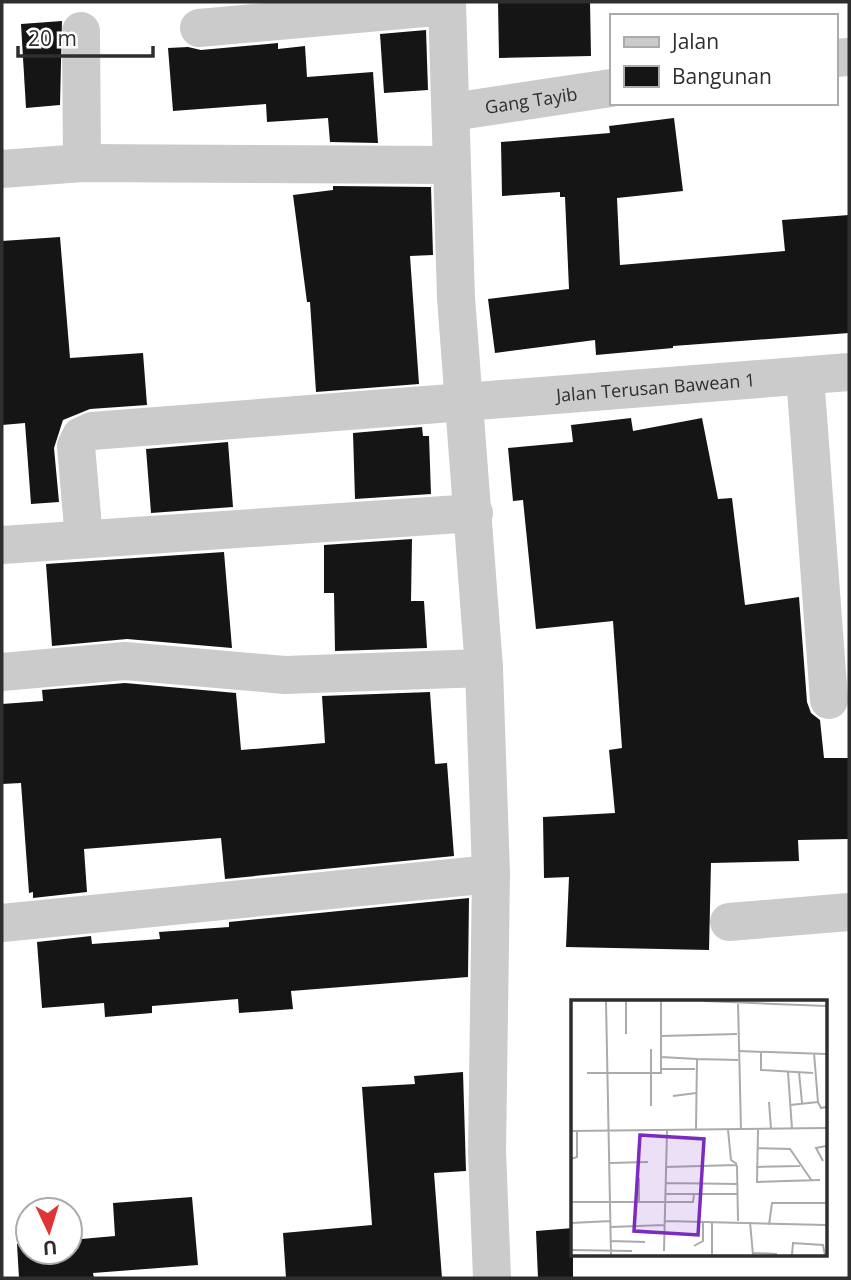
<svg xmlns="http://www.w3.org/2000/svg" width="851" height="1280" viewBox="0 0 851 1280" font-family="'Open Sans',sans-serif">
<rect width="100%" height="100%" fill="#fff"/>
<g fill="#151515">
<path d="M498,2H590L591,56L499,58Z"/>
<path d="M62,21L60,105L26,108L21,24Z"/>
<path d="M426,30L428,90L384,93L380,34Z"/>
<path d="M278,43V49L305,46L307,77L373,72L378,143L330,142L328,118L267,122L266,104L173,111L168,48L188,47L201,50Z"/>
<path d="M674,118L683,191L617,198L620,265L785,251L782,220L849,215V333L673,346V348L596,355L595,340L495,353L488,299L569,289L565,197H560V192L502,196L501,142L610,133L609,126Z"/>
<path d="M333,186L431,187L433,255L410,256L419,384L316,392L310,302H307L293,195L333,190Z"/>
<path d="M60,237L70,358L143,353L147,405L90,409L63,420L54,448L59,502L31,504L25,423L2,425V241Z"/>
<path d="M631,418L633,431L702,418L718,499L732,498L745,605L799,597L807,702L811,713L820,720L824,758H849V839L798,840L799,861L711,863L709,950L566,947L569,877L544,878L543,817L615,813L609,750L622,748L613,621L536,629L523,500L513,501L508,448L573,442L571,425Z"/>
<path d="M422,427L423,436H429L431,494L355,499L353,433Z"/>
<path d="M228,442L233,507L151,513L146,449Z"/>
<path d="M412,539L411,601H424L427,648L335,651L334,593H324V545Z"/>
<path d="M224,552L232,648L127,639L52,646L46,564Z"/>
<path d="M125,683L236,693L241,750L325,743L322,696L430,692L435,764L447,763L454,856L225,879L221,838L84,849L87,892L33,898V892L29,893L21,783L2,784V704L43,701L42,690Z"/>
<path d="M469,898L468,977L291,991L293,1009L239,1013L238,999L152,1006V1013L105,1017L104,1003L42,1008L37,942L91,936L92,944L160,939L159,932L229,927V922Z"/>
<path d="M463,1072L466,1171L434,1173L442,1278H286L283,1233L372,1225L362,1087L415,1084L414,1076Z"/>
<path d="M192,1197L198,1265L93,1273L94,1278H19L17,1244H28V1252H70V1240L115,1236L113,1203Z"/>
<path d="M573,1228V1278H538L536,1231Z"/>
</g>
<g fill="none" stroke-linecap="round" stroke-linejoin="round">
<g stroke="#cbcbcb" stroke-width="38">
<path d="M447,2L456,298L484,668L491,874L487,1151L492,1278"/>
<path d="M199,28L447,6"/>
<path d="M81,31L82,163"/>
<path d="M835,58L849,57"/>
<path id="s1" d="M452,112L611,88"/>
<path d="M2,169L82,163L449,165"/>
<path d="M805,376L829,700"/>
<path id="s2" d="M84,539L76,446L81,436L92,431L849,372"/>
<path d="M2,545L474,513"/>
<path d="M2,672L125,661L285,675L484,668"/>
<path d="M729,922L849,912"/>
<path d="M2,923L491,874"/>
</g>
</g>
<g text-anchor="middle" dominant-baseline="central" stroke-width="7" stroke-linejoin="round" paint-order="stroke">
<g font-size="18" fill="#2e2e2e" stroke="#fff">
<text stroke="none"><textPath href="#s1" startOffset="80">Gang Tayib</textPath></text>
<text stroke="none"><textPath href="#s2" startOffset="682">Jalan Terusan Bawean 1</textPath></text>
</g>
</g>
<g transform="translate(571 1000)">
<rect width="256" height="256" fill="#fff"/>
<path fill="none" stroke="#ababab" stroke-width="2" d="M35,1L40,255M133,1L255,6M167,2L170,130M55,34V1M90,36L166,34M167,51L255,54M190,51V70L242,73M243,53L247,102L250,108L255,107M90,57L126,59M90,69H124M217,72L221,129M228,72L231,103M16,73H90V1M102,96L125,93M198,102L200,129M219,105L247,102M80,106V49M125,130L126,59L167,60M157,130L160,160L166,164M0,131L255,128M186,148L219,149L241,181M0,159L6,157V131M252,161L245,148L255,146M39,163L77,162M166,165L167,221M94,167L166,165M185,167L229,166M68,178V203M186,182L249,180M94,183L167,184M186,183L187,129M94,194H167M0,202H122L123,194M94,221L255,225M179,222L182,255M0,223L40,221M141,223V255M198,225L201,203H255M40,227L93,225M40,241L74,242M123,246L132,241V223M0,250L61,251M93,251L96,131M182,253L206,254M221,255L222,243L252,245L254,255"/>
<path fill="#7b2cbf" fill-opacity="0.15" stroke="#7b2cbf" stroke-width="3.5" d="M69,135L133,139L127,235L63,231Z"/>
<rect width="256" height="256" fill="none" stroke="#2e2e2e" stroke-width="3.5"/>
</g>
<rect width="851" height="1280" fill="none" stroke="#2e2e2e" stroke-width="7"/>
<rect x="610" y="14" width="228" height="91" fill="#ffffff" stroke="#ababab" stroke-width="2"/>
<rect x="624" y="37" width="35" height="10" fill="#cbcbcb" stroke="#ababab" stroke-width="2"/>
<text x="672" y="49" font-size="21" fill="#2e2e2e">Jalan</text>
<rect x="624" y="66" width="35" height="21" fill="#151515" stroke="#ababab" stroke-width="2"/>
<text x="672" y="84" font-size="21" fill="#2e2e2e">Bangunan</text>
<g transform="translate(49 1231) rotate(176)"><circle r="33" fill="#ffffff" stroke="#ababab" stroke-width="2"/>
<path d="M0-5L12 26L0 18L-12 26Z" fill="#e13535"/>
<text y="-10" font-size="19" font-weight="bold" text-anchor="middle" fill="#2e2e2e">U</text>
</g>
<path d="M18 46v10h135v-10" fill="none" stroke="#2e2e2e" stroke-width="3.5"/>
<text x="28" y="46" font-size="21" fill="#2e2e2e" stroke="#ffffff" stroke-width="5" paint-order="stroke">20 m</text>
</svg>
